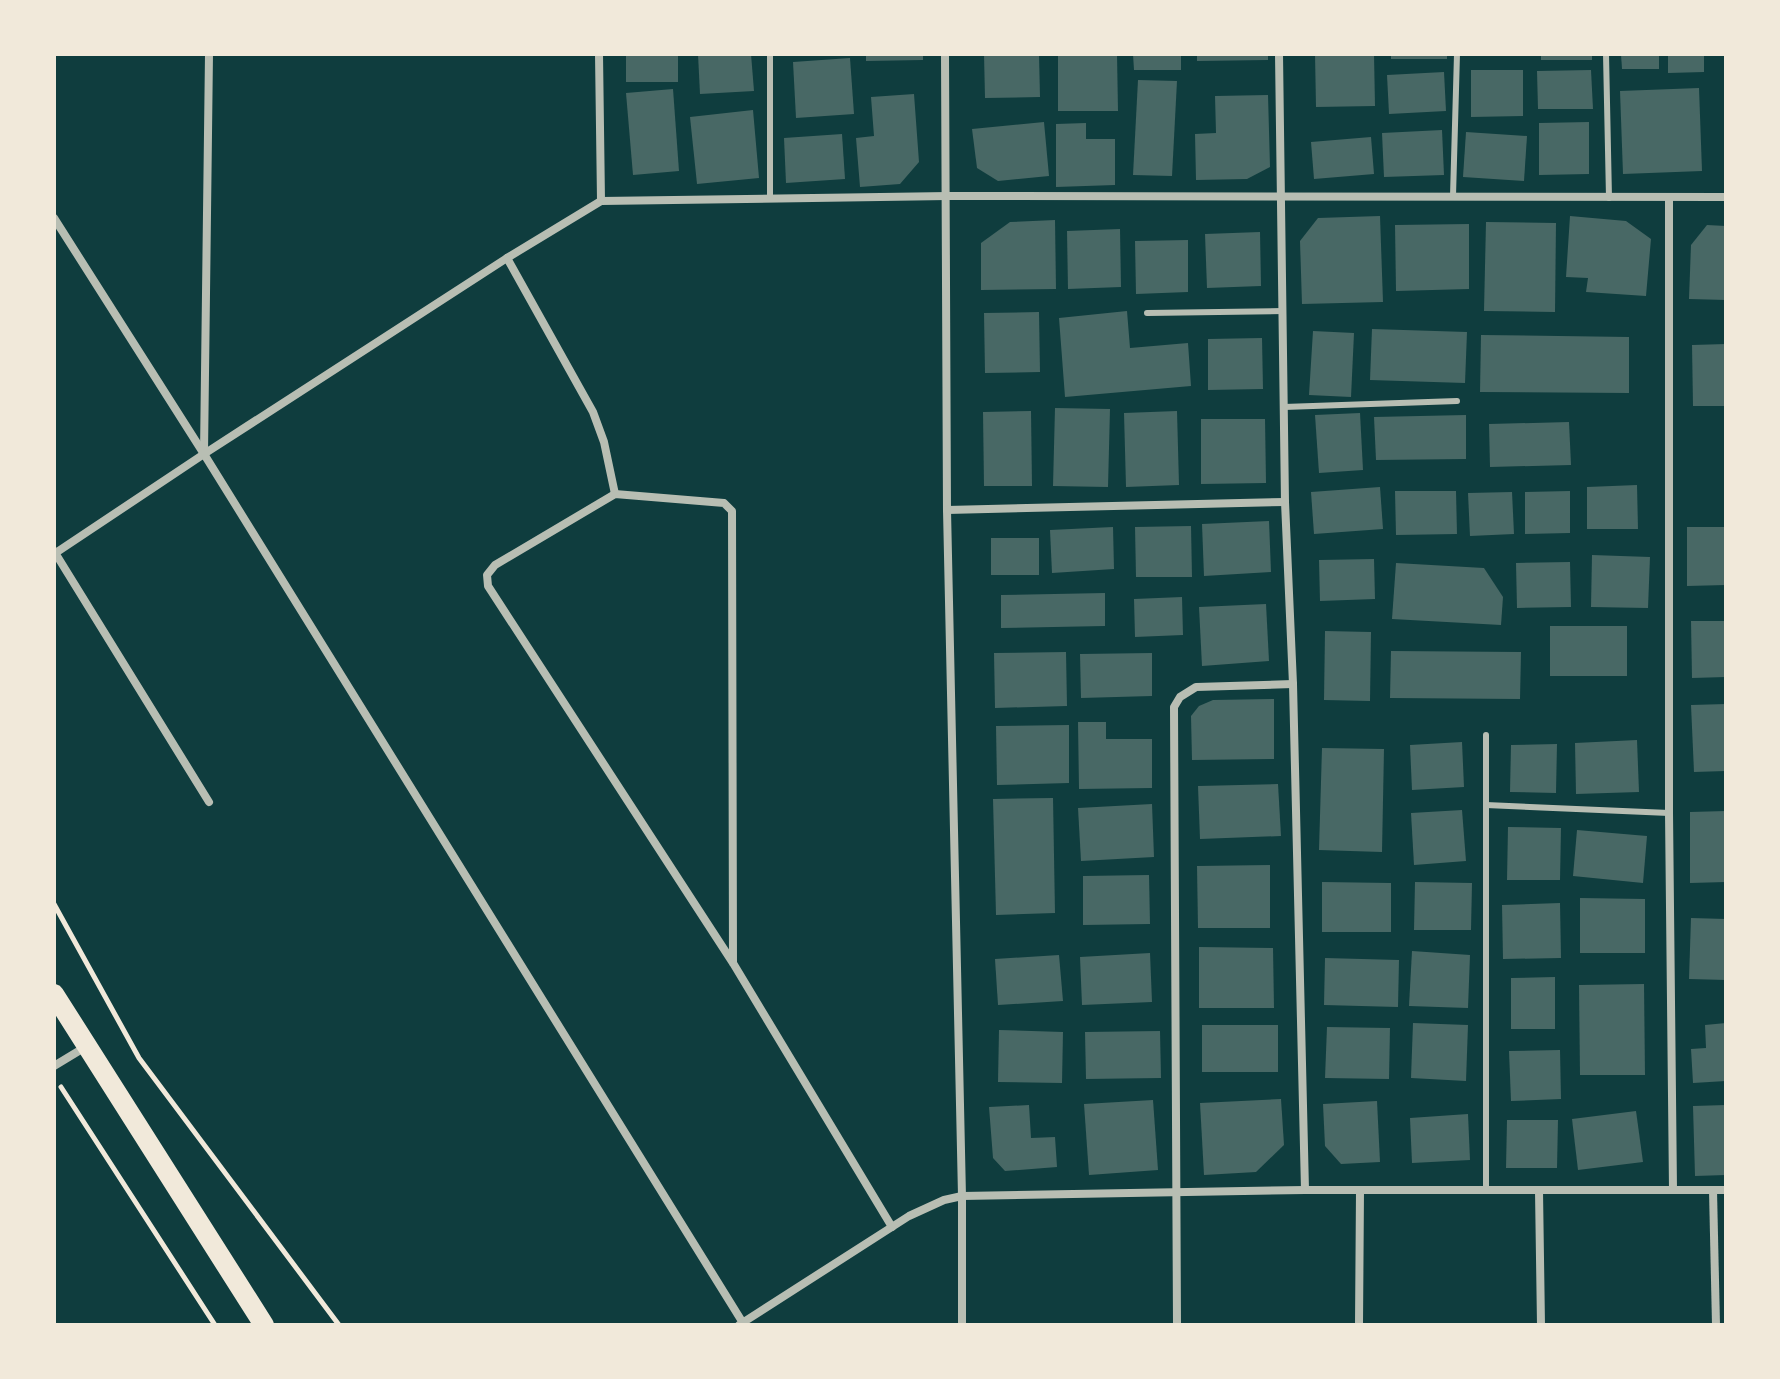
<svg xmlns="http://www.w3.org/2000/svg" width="1780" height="1379" viewBox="0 0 1780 1379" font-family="Manrope,sans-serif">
<rect width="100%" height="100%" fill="#0f3d3e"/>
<g fill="#486865">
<rect x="626" y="54" width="52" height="28"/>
<path d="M698,54H751L754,91L700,94Z"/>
<path d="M866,54H923V60L866,61Z"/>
<path d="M984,54H1039L1040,97L985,98Z"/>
<path d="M1058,54H1117L1118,111H1058Z"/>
<path d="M1133,54H1181V70H1134Z"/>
<path d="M1197,54H1268V60L1197,61Z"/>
<path d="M1315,54H1374L1375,106L1316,107Z"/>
<rect x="1391" y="54" width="56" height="5"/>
<rect x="1541" y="54" width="51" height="6"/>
<path d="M1621,54H1659V69H1622Z"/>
<path d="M1668,54H1704V72L1668,73Z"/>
<path d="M850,58L854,114L796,118L793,62Z"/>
<path d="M1471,70H1523V116L1471,117Z"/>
<path d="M1591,70L1593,109H1538L1537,71Z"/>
<path d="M1444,72L1446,111L1389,114L1387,75Z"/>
<path d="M1138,80L1177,81L1172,176L1133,175Z"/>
<path d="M1699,88L1702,171L1623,174L1620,91Z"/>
<path d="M673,89L679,171L633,175L626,93Z"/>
<path d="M914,94L919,162L900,184L860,187L856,138L874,136L871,97Z"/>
<path d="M1268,95L1270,167L1247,179L1196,180L1195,134L1216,133L1215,96Z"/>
<path d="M753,110L759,178L697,184L690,117Z"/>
<path d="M1044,122L1049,176L998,181L977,168L972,129Z"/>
<path d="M1589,122V174L1539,175V123Z"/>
<path d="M1086,123V139H1115V185L1056,187V124Z"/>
<path d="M1442,130L1444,175L1384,177L1382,133Z"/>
<path d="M1466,132L1527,136L1524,181L1463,177Z"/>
<path d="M842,134L845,179L786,183L784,138Z"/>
<path d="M1371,137L1374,174L1314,179L1311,142Z"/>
<path d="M1380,216L1383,302L1302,304L1300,241L1318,218Z"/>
<path d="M1570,216L1626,221L1651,239L1646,296L1586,292L1588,278L1566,277Z"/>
<path d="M1055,220L1056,289L981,290V243L1010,222Z"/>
<path d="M1486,222L1556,223L1555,312L1484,311Z"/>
<path d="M1469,224V289L1396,291L1395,225Z"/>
<path d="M1707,225L1726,226V300L1689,299L1691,245Z"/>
<path d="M1120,229L1121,287L1068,289L1067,231Z"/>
<path d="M1260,232L1261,286L1207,288L1205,234Z"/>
<path d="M1188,240V292L1136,294L1135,241Z"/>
<path d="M1127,311L1130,348L1188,343L1191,386L1065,397L1059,318Z"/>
<path d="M1039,312L1040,372L985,373L984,313Z"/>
<path d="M1372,329L1467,332L1465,383L1370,380Z"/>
<path d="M1313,331L1354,333L1351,397L1309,395Z"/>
<path d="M1481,335L1629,337V393L1480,392Z"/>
<path d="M1262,338L1263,389L1208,390V339Z"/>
<path d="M1726,344V406H1693L1692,345Z"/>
<path d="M1055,408L1110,409L1108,487L1053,486Z"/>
<path d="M1031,411L1032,486H984L983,412Z"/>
<path d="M1177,411L1179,485L1126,487L1124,413Z"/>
<path d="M1360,413L1363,470L1319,473L1315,415Z"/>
<path d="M1466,415V459L1376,460L1374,417Z"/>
<path d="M1201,419H1265L1266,483L1201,484Z"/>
<path d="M1569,422L1571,465L1490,467L1489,424Z"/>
<path d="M1637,485L1638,529H1587V487Z"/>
<path d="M1380,487L1383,529L1314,534L1311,492Z"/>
<path d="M1395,491H1456L1457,534L1396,535Z"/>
<path d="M1570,491V533L1525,534V492Z"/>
<path d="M1512,492L1514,534L1470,536L1468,493Z"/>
<path d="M1269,521L1271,572L1204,576L1202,524Z"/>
<path d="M1191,526L1192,577H1136L1135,527Z"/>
<path d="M1113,527L1114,569L1052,573L1050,530Z"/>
<path d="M1687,527H1726V585L1687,586Z"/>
<rect x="991" y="538" width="48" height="37"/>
<path d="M1592,555L1650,557L1648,608L1591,607Z"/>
<path d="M1374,559L1375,599L1320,601L1319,560Z"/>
<path d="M1570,562L1571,607L1517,608L1516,563Z"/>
<path d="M1396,563L1484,568L1503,597L1501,625L1392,619Z"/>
<path d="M1105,593V626L1001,628V595Z"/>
<path d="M1182,597L1183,635L1135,637L1134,599Z"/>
<path d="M1266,604L1269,661L1202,666L1199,607Z"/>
<path d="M1691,621H1726V677L1692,678Z"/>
<rect x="1550" y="626" width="77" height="50"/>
<path d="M1325,631L1371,632L1370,701L1324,700Z"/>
<path d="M1391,651L1521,652L1520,699L1390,698Z"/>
<path d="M1066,652L1067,706L995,708L994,653Z"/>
<path d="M1152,653V696L1081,698L1080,654Z"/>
<path d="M1274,699V759L1192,760L1191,716L1199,706L1213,700Z"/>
<path d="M1726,704V771L1694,772L1691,705Z"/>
<path d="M1078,722H1106V739H1152V788L1079,789Z"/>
<path d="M1069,725V783L997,785L996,726Z"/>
<path d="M1637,740L1639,792L1576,794L1575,743Z"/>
<path d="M1462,742L1464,787L1412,790L1410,745Z"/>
<path d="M1557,744L1556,793L1510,792L1511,745Z"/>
<path d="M1322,748L1384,749L1382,852L1319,850Z"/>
<path d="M1278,784L1281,836L1200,839L1198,786Z"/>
<path d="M1053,798L1055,913L996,915L993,799Z"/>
<path d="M1152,804L1154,857L1081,861L1078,808Z"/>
<path d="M1462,810L1466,861L1414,865L1411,813Z"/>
<path d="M1726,811V882L1690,883V812Z"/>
<path d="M1508,827L1561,828L1560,880H1507Z"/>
<path d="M1577,830L1647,836L1643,883L1573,876Z"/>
<path d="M1270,865V928H1198L1197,866Z"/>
<path d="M1149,875L1150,924L1083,925V876Z"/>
<path d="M1322,882L1391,883V932H1322Z"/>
<path d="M1415,882L1472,883L1471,930H1414Z"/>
<path d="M1580,898L1645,899V953H1580Z"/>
<path d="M1560,903L1561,958L1503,959L1502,905Z"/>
<path d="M1691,918L1726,919V980L1689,979Z"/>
<path d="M1199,947L1273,948L1274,1008H1199Z"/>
<path d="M1412,951L1470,955L1468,1008L1409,1006Z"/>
<path d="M1150,953L1152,1002L1082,1005L1080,957Z"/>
<path d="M1059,955L1063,1001L998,1005L995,959Z"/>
<path d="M1325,958L1399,960L1398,1007L1324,1005Z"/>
<path d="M1555,977V1029H1511V978Z"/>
<path d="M1644,984L1645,1075H1580L1579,985Z"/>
<path d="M1413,1023L1468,1025L1466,1081L1411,1078Z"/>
<path d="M1726,1023V1081L1693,1083L1691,1049L1706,1048L1705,1025Z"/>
<rect x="1202" y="1025" width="76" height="47"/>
<path d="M1327,1027L1390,1028L1389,1079L1325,1078Z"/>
<path d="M999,1030L1063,1032L1062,1083L998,1082Z"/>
<path d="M1160,1031L1161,1078L1086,1079L1085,1032Z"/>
<path d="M1560,1050L1561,1099L1511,1101L1509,1051Z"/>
<path d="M1281,1099L1284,1145L1256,1172L1204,1175L1200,1103Z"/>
<path d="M1153,1100L1158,1170L1089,1175L1084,1104Z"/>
<path d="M1377,1101L1380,1162L1341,1164L1325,1146L1323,1104Z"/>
<path d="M1029,1105L1031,1138L1055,1137L1057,1167L1005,1171L993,1158L989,1107Z"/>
<path d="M1726,1105V1175L1695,1176L1693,1106Z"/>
<path d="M1636,1111L1643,1162L1578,1170L1572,1119Z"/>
<path d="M1468,1114L1470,1160L1412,1163L1410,1118Z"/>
<path d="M1507,1120H1558L1557,1168H1506Z"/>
</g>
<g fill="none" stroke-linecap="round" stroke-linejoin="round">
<g stroke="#f1e9da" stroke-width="5">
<path d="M54,904L139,1058L339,1325"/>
<path d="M61,1087L215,1325"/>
</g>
<g stroke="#b8beb3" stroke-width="6">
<path d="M770,54V199"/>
<path d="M1606,54L1609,198"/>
<path d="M1453,196L1457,54"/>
<path d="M1147,313L1283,311"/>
<path d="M1284,407L1457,401"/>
<path d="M1486,805L1669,813"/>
<path d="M1486,1191V735"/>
</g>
<g stroke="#b8beb3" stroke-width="8">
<path d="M599,54L601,201"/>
<path d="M945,54L947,510L962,1196V1325"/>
<path d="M1279,54L1285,502L1293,684L1305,1190"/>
<path d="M1669,198V813L1673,1190"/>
<path d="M54,218L204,454L743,1323"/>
<path d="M507,258L593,412L604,442L615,494"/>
<path d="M204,453L209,54"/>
<path d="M947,510L1285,502"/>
<path d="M54,551L209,802"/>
<path d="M54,554L204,454L507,258L601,201L948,196L1726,197"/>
<path d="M733,963L732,511L724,503L615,494L495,565L487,575L488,586L733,963L892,1227"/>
<path d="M54,1066L87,1046"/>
<path d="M1713,1190L1716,1325"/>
<path d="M1539,1191L1541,1325"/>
<path d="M739,1325L909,1216L944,1200L962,1196L1305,1190H1726"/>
<path d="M1177,1325L1174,707L1180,697L1196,687L1293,684"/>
<path d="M1359,1325L1360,1191"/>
</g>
<path stroke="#f1e9da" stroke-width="20" d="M54,994L264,1325"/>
</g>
<rect width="1780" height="1379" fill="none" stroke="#f1e9da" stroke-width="112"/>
</svg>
